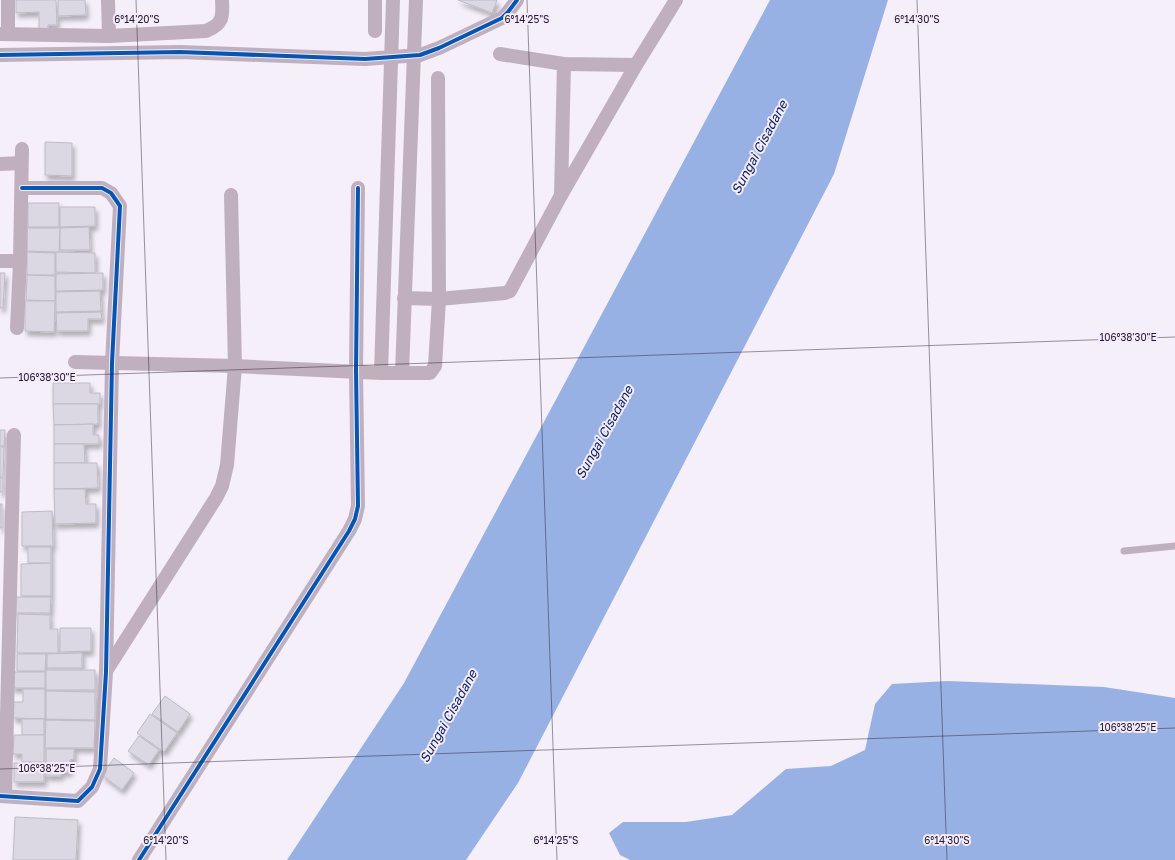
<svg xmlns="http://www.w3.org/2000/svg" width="1175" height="860" viewBox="0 0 1175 860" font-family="'Golos Text',sans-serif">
<defs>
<filter id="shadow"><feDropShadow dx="2.5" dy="4.5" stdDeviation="2" flood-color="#0004"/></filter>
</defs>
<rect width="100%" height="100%" fill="#f4eff9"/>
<g fill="#97b1e5">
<path d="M770,0H888L834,174L518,783L466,860H287L404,683Z"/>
<path d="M948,681L1104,687L1175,698V860H630L620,855L609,833L623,822H686L732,815L786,769L831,766L865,750L875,704L892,684Z"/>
</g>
<g fill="#dbd8e4" stroke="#bebbc5" filter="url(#shadow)">
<path d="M16,0H56L57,25H48V29H39V12L16,13Z"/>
<path d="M58,0H85L86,15L58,16Z"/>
<path d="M458,0H497L492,13Z"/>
<path d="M45,142L72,143V176L45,175Z"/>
<rect x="28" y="203" width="31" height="24"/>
<path d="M60,207H95V226L60,227Z"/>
<path d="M89,227L90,250H60V228Z"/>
<path d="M27,228H60L59,252L27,251Z"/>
<path d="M27,252L55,253V275H27Z"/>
<path d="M56,252L95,253V273L56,272Z"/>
<path d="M0,273H5L3,308H0Z"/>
<path d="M103,273V290L56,291V274Z"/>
<path d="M27,275L55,276V301L26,300Z"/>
<path d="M100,291L101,311L56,312V292Z"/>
<path d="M25,301H55L54,332L25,331Z"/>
<path d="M101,312L102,319H88V331H57L56,313Z"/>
<path d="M53,383H90V393H100V404H53Z"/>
<path d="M53,404H98V424L54,425Z"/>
<path d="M93,424V435H99V444H54V425Z"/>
<path d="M0,430H5L4,446H0Z"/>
<path d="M54,444H84L85,463H54Z"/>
<path d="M0,447H4L3,477H0Z"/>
<path d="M54,463H97L98,488L54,489Z"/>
<rect x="0" y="478" width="3" height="14"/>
<path d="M54,489H85L86,504H96V523L55,524Z"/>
<rect x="0" y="504" width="2" height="24"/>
<path d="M52,511L53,546H22V512Z"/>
<rect x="28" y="547" width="23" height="16"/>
<path d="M51,563V596H21V564Z"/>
<path d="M15,597H51L50,613H15Z"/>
<path d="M18,614L50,615V629H58V653H17Z"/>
<path d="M60,628H91V651L60,652Z"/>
<path d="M82,653V668H47V654Z"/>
<path d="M17,654H46L45,671H17Z"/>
<rect x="46" y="670" width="49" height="20"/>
<rect x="12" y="672" width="33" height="16"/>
<path d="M23,689H45V719L13,718L14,702H23Z"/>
<path d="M46,691L95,692V720L46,719Z"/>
<path d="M165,696L190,714L178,732L152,714Z"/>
<path d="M150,714L177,733L164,752L137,733Z"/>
<rect x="22" y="719" width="22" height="16"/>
<path d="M46,720L95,721L94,748H45Z"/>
<path d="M14,735H44V762H22V754H13Z"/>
<path d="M139,736L159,750L149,765L128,751Z"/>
<path d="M46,749H74V759L70,760V772H61V776H46Z"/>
<path d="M114,758L134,773L122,790L102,775Z"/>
<rect x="14" y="763" width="30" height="19"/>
<path d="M15,817L78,820L76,860H13Z"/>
</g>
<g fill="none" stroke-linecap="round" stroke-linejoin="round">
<path stroke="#c0b0be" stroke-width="7" d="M1124,551L1175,546"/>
<g stroke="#c0b0be" stroke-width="14">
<path d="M8,0V33"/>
<path d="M108,0L109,36"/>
<path d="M375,0V31"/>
<path d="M0,34L109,36L206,31C223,24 223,17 222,0"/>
<path d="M500,54L564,64L636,65"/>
<path d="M0,55L180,52L365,59"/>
<path d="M420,55L439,48L502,18L508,12L517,0"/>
<path d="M0,164L21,163"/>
<path d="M561,195L564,64"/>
<path d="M0,261H20"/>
<path d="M404,298L439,299L505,293L510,291L560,197L636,65L676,0"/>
<path d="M17,328L20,261L22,149"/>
<path d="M75,362L235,366L381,373H430L435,366L439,299L438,78"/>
<path d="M381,373L393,0"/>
<path d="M402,373L416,0"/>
<path d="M106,671L216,498L222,486L227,465L235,366L231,195"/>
<path d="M0,796L78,801L92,787L100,769L106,672L112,363L120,206L111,193L102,188H22"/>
<path d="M5,796L14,435"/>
<path d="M139,860L349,531L355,519L358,506L356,371L358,188"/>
</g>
<path stroke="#c0b0be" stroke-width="14" d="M365,59L420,55"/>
<defs>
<g id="cycleway">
<path d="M0,55L180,52L365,59L420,55L439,48L502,18L508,12L517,0"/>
<path d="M0,796L78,801L92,787L100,769L106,672L112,363L120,206L111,193L102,188H22"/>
<path d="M139,860L349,531L355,519L358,506L356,371L358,188"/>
</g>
</defs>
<use href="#cycleway" stroke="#f5ebfd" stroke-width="6"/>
<use href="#cycleway" stroke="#0057b8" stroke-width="4"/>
</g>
<path fill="none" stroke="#201a25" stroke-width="1" stroke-opacity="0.45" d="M136,0L166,860M527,0L557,860M917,0L947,860M0,378L1175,337M0,769L1175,728"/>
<g text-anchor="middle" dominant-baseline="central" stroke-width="4" stroke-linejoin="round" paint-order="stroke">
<g font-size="13" font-style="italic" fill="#052563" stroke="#f5ebfd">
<text transform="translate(759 147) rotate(-62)">Sungai Cisadane</text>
<text transform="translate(604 432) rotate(-61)">Sungai Cisadane</text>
<text transform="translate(448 716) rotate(-61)">Sungai Cisadane</text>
</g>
</g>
<g font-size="10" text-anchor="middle" fill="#201a25" stroke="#f5ebfd" stroke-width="4" stroke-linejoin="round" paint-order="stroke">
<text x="137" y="23">6°14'20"S</text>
<text x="527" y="23">6°14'25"S</text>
<text x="917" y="23">6°14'30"S</text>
<text x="1128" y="341">106°38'30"E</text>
<text x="47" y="381">106°38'30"E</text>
<text x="1128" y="731">106°38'25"E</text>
<text x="47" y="772">106°38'25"E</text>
<text x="166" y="844">6°14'20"S</text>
<text x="556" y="844">6°14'25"S</text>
<text x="947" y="844">6°14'30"S</text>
</g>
</svg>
